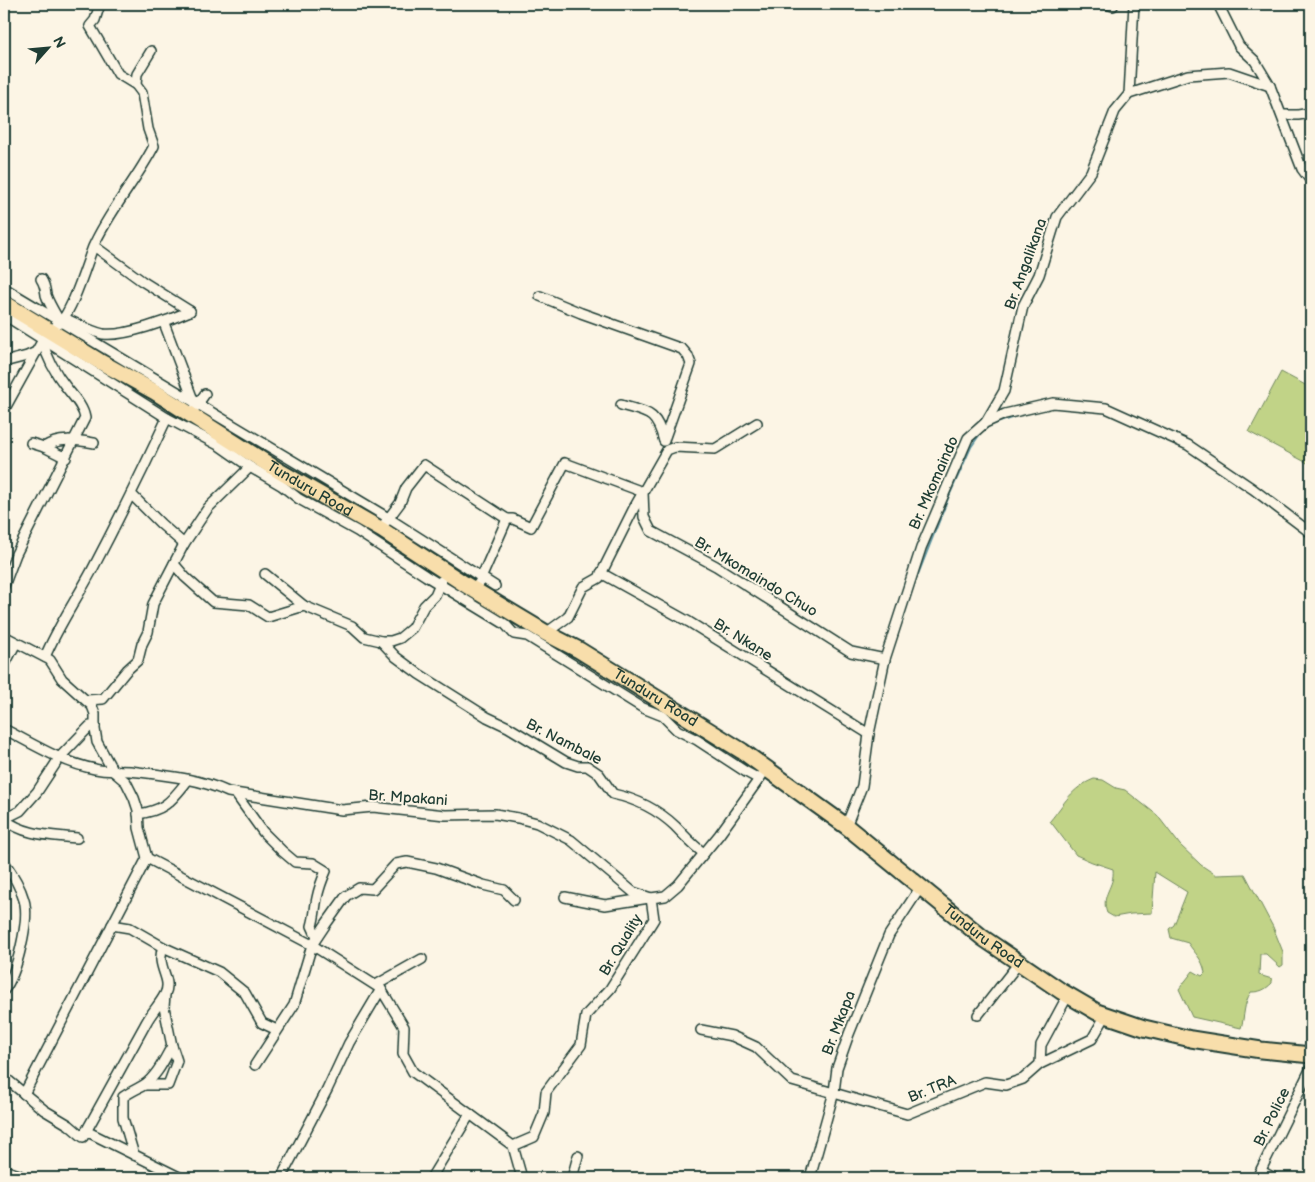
<svg xmlns="http://www.w3.org/2000/svg" width="1315" height="1182" viewBox="0 0 1315 1182" font-family="'Balsamiq Sans',sans-serif">
<rect width="100%" height="100%" fill="#fcf5e5"/>
<filter id="ink" filterUnits="userSpaceOnUse"><feTurbulence type="fractalNoise" baseFrequency=".02" numOctaves="2"/><feDisplacementMap in="SourceGraphic" scale="10" xChannelSelector="R" yChannelSelector="G"/><feConvolveMatrix kernelMatrix="1 2 1 2 8 2 1 2 1" color-interpolation-filters="sRGB"/></filter>
<g filter="url(#ink)">
<g fill="#c1d387" stroke="#70885e">
<path d="M1281,372L1311,388V465L1249,432Z"/>
<path d="M1094,779L1103,780L1116,788L1125,790L1157,815L1180,845L1201,865L1216,875L1245,874L1273,927L1283,952V965L1280,967L1266,954H1260L1259,975L1272,979V983C1265,990 1260,992 1251,992C1243,1004 1245,1016 1241,1028L1192,1017L1179,989L1193,971L1202,976L1205,973C1203,959 1195,954 1188,943L1171,938L1169,929L1174,925L1187,892L1155,872L1152,913L1131,914L1114,917L1107,913C1100,894 1115,888 1113,869L1092,862L1076,855L1050,821C1065,803 1071,788 1094,779Z"/>
</g>
<g fill="none" stroke-linecap="round" stroke-linejoin="round">
<path stroke="#6298a4" stroke-width="2" d="M917,577L949,496L971,447L982,431L991,425L1014,417"/>
<defs>
<g id="street">
<path d="M100,4L95,20L90,26L118,74L136,85"/>
<path d="M1107,4L1113,6"/>
<path d="M1218,4L1239,46L1255,61L1270,86L1302,169L1311,181"/>
<path d="M1129,94L1134,4"/>
<path d="M1282,115H1298L1311,113"/>
<path d="M94,246L142,281L190,311"/>
<path d="M41,279C45,285 45,288 46,295C49,304 55,313 60,322"/>
<path d="M4,288L385,516L495,586"/>
<path d="M540,296L581,313L682,349L688,356L691,364L664,440"/>
<path d="M4,315L167,418L220,446L250,467L281,485L299,499L357,531L426,576L505,624L514,634L527,636L643,708L663,716L677,730L697,740L746,772L759,779"/>
<path d="M64,318C76,323 90,331 103,334C124,337 170,320 190,311"/>
<path d="M164,323L192,397L196,402"/>
<path d="M56,326C71,317 86,265 93,247C109,211 136,181 154,146L148,129L142,93L136,85L137,74L151,51"/>
<path d="M4,362L27,356L36,352"/>
<path d="M621,405C648,413 656,411 664,441"/>
<path d="M195,408L205,394"/>
<path d="M4,410L45,336"/>
<path d="M986,422L1004,391L1023,306L1039,275L1057,217L1091,172L1115,111L1129,94L1188,75L1229,72L1270,86"/>
<path d="M31,443L44,447L66,458"/>
<path d="M44,447C59,437 76,440 94,443"/>
<path d="M131,494L161,524L184,544"/>
<path d="M385,523L400,503L406,488L424,465L507,519"/>
<path d="M174,564L185,577L213,602L249,605L268,617L304,606L352,626L364,637L381,641H391L400,638L412,628L424,606L435,595L441,581"/>
<path d="M601,573L689,622L869,734"/>
<path d="M265,574L304,606"/>
<path d="M479,583L507,519H513L531,527L565,463L643,492L644,517L651,531L716,566L851,652L885,659"/>
<path d="M4,586L16,554L85,418C83,406 73,396 66,387C55,373 47,358 42,340"/>
<path d="M546,633L568,617L583,587L599,578L634,508L667,450L675,447L715,449L757,423"/>
<path d="M4,636L50,660L62,679L92,706L95,714V729L97,742L113,771L126,782L134,798L138,810L139,828L147,858L24,1094"/>
<path d="M381,641L396,657L419,674L487,717L508,727L566,762L578,766H587L599,774L613,794C636,799 658,810 675,826C685,836 693,846 704,853"/>
<path d="M45,657C57,628 76,600 91,572C118,521 143,470 167,418"/>
<path d="M4,666L16,643"/>
<path d="M86,700L103,699L127,670L138,660L142,644L148,632L153,604L184,544L208,508L250,467"/>
<path d="M4,729C33,744 63,763 95,769C107,772 119,770 130,771C163,775 198,778 228,792L342,810L373,807L445,815L495,814L518,818L537,823L571,840L633,892L651,898"/>
<path d="M235,793L263,832L282,851L295,862L313,863L326,871C322,880 319,888 317,898C315,907 315,916 312,926L317,937"/>
<path d="M138,814C166,810 171,801 188,780"/>
<path d="M4,819L20,811L37,792L60,757L90,726H95"/>
<path d="M4,819C25,836 51,835 77,838"/>
<path d="M846,826L862,786L869,734L885,659L921,548L968,438L985,423L1005,414L1053,403L1106,408L1188,445L1253,489L1311,533"/>
<path d="M147,858L312,945L381,989L404,1027L403,1054L413,1072L513,1146L522,1178"/>
<path d="M4,862C12,873 20,886 24,900C30,919 17,974 4,990"/>
<path d="M565,897L605,905L649,898"/>
<path d="M112,925L130,928L163,947L219,972L245,993L262,1023L277,1030"/>
<path d="M376,985L422,959"/>
<path d="M978,1015L1018,964"/>
<path d="M701,1030L732,1036L756,1047L792,1081L907,1114L985,1082L1006,1085L1023,1079L1040,1064L1092,1039L1106,1015"/>
<path d="M1040,1064L1041,1045L1068,995"/>
<path d="M255,1065L294,1005L312,945L326,924L346,896L359,888L373,889L396,864L407,862L436,868L483,885L504,890L514,900"/>
<path d="M4,1077L44,1110L69,1125L83,1137C104,1099 125,1061 146,1023C151,1013 160,1004 165,994C173,978 155,967 163,947"/>
<path d="M144,1085H168L177,1061L172,1046"/>
<path d="M86,1131L181,1178"/>
<path d="M513,1146L534,1137L544,1113L546,1092L581,1045L586,1015L610,989L654,919L651,898L665,896L678,885L719,835L762,775"/>
<path d="M134,1155L123,1118V1097C130,1092 137,1089 144,1085C157,1076 164,1060 172,1046L164,1007L165,995"/>
<path d="M4,1170L19,1175L20,1178"/>
<path d="M1261,1171L1274,1178"/>
<path d="M281,1178L327,1090L349,1043L381,989"/>
<path d="M431,1178L470,1114"/>
<path d="M572,1178L578,1156"/>
<path d="M810,1178L834,1092L837,1068L849,1034L889,935L920,888"/>
<path d="M1257,1178L1311,1068"/>
</g>
<g id="highway">
<path id="s1" d="M4,303L99,361L155,392L279,471L382,530L466,585L546,633L579,650L742,751L846,826L983,938L1061,991L1097,1012L1144,1028L1191,1039L1261,1050L1311,1055"/>
</g>
</defs>
<use href="#street" stroke="#1f3d34" stroke-width="12"/>
<use href="#highway" stroke="#1f3d34" stroke-width="19"/>
<use href="#street" stroke="#fcf5e5" stroke-width="9"/>
<use href="#highway" stroke="#f8deab" stroke-width="15"/>
</g>
</g>
<g text-anchor="middle" dominant-baseline="central" stroke-width="4" stroke-linejoin="round" paint-order="stroke">
<g font-size="15" fill="#1f3d34" stroke="#fcf5e5">
<text transform="translate(1026 264) rotate(-70)">Br. Angalikana</text>
<text transform="translate(934 483) rotate(-66)">Br. Mkomaindo</text>
<text stroke="none"><textPath href="#s1" startOffset="358">Tunduru Road</textPath></text>
<text transform="translate(756 577) rotate(31)">Br. Mkomaindo Chuo</text>
<text transform="translate(743 640) rotate(32)">Br. Nkane</text>
<text stroke="none"><textPath href="#s1" startOffset="762">Tunduru Road</textPath></text>
<text transform="translate(564 742) rotate(27)">Br. Nambale</text>
<text transform="translate(408 798) rotate(4)">Br. Mpakani</text>
<text stroke="none"><textPath href="#s1" startOffset="1168">Tunduru Road</textPath></text>
<text transform="translate(621 945) rotate(-59)">Br. Quality</text>
<text transform="translate(839 1023) rotate(-69)">Br. Mkapa</text>
<text transform="translate(932 1089) rotate(-22)">Br. TRA</text>
<text transform="translate(1272 1117) rotate(-64)">Br. Police</text>
</g>
</g>
<rect width="1315" height="1182" fill="none" stroke="#fcf5e5" stroke-width="20"/>
<rect x="10" y="10" width="1295" height="1162" fill="none" stroke="#1f3d34" stroke-width="2" filter="url(#ink)"/>
<g transform="translate(48 48) rotate(63)" stroke="#fcf5e5" stroke-width="4" paint-order="stroke">
<path d="M0-4L9 19L0 12L-9 19Z" fill="#1f3d34"/>
<text y="-8" font-size="14" font-weight="bold" text-anchor="middle" fill="#1f3d34">N</text>
</g>
</svg>
